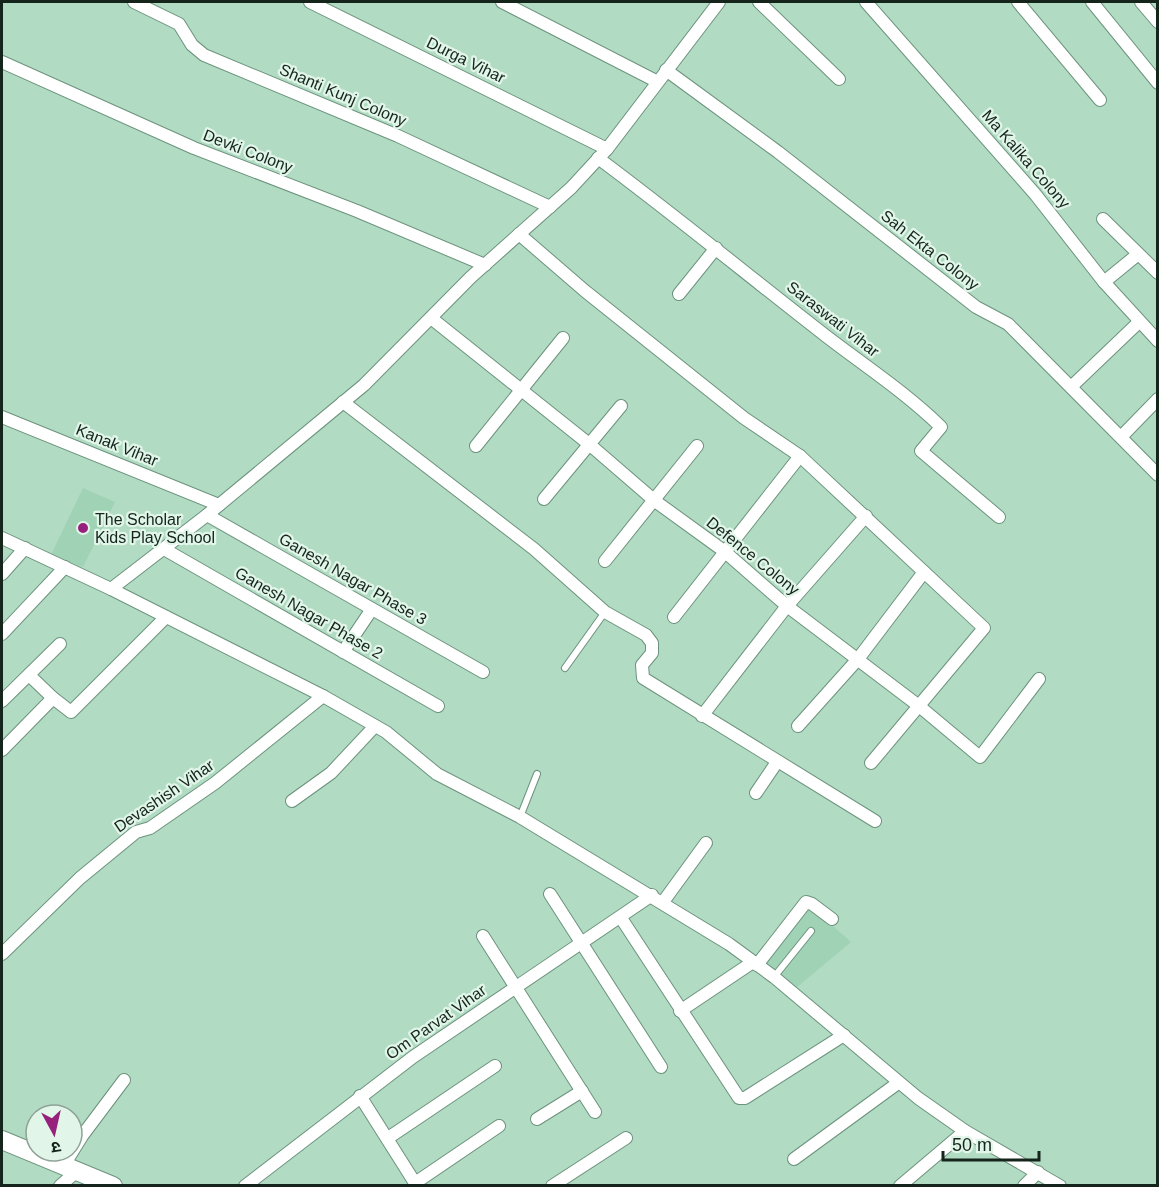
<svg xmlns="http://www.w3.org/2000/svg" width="1159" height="1187" viewBox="0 0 1159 1187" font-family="Arial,'Noto Sans Devanagari',sans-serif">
<rect width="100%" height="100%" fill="#b1dbc2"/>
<g fill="#a0d2b5">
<path d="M83,488L115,502L83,567L51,555Z"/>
<path d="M809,905L851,942L796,988L763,964Z"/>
</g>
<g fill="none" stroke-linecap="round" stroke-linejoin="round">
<defs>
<g id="service">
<path d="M565,668L605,612"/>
<path d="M520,817L537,774"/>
<path d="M774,977L811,931"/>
</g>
<g id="minor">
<path d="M134,2L179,24L192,45L204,55L398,136L550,207"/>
<path d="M310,2L607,149"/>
<path d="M502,2L656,81"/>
<path d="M759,2L839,79"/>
<path d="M866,2L1035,194L1104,282L1158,341"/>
<path d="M1018,2L1100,100"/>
<path d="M1092,2L1158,83"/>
<path d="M1141,2L1158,22"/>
<path d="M2,62L194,148L357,211L485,265"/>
<path d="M666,70L778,152L976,307L1008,324L1158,475"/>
<path d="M598,158C676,216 750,277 826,336C865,366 905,392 941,427L921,451L999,517"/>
<path d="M1103,219L1158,273"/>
<path d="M519,234L585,291L744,418L800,456L984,628L871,763"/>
<path d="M1104,282L1137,255"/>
<path d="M679,294L716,248"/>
<path d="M431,318L589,444L655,501L724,551L787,606L919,706L980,757L1039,679"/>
<path d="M1071,387L1139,322"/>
<path d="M343,402L534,549L605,612L646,635L652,643V653L642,665L643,678L875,821"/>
<path d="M2,417L219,505"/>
<path d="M1121,437L1158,399"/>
<path d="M476,446L563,338"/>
<path d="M544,499L621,406"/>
<path d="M207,515L483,672"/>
<path d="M2,538L111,589L323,696L386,732L437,774L520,817L729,944L774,977L918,1098L965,1131L1060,1186"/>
<path d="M164,549L438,706"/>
<path d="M605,561L697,446"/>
<path d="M2,574L25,548"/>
<path d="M111,589L207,515L364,385L471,277L571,188L607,149L719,2"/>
<path d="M674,617L800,456"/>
<path d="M2,634L65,567"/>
<path d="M343,652L372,609"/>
<path d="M29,675L53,698"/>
<path d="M2,701L60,644"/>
<path d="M702,716L787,606L866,516"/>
<path d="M798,726L858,659L924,572"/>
<path d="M2,750L53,698L71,712L166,617"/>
<path d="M756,793L777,762"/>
<path d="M292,801L331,773L375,726"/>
<path d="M550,894L661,1067"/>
<path d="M663,902L706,843"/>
<path d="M621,918L739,1098H745L844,1035"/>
<path d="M483,936L595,1112"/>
<path d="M2,954L80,878L136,832L150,828L215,783L323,696"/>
<path d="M757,965L806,902L812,904L832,919"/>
<path d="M680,1011L753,962"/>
<path d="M360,1096L415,1183L499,1126"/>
<path d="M537,1119L582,1091"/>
<path d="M388,1138L495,1066"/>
<path d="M794,1159L898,1083"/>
<path d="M64,1165L82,1136L124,1080"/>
<path d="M60,1186L77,1171"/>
<path d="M245,1186L413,1057L652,895"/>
<path d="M552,1186L626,1138"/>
<path d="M900,1186L965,1131"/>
<path d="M1024,1186L1038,1172"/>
</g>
<path id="primary" d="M2,1140L113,1186"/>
</defs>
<use href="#service" stroke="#6c937d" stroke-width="8"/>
<use href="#minor" stroke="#6c937d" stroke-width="14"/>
<use href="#primary" stroke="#6c937d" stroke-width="20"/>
<use href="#service" stroke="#fff" stroke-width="6"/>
<use href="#minor" stroke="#fff" stroke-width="12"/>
<use href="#primary" stroke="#fff" stroke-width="18"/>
</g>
<circle fill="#96207c" stroke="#e1f6e9" stroke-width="2" cx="83" cy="528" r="6"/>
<g text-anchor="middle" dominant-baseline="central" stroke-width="4.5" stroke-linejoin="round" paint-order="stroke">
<g font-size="16" fill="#15251c" stroke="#e1f6e9">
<text transform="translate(466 60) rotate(26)">Durga Vihar</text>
<text transform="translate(343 95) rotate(23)">Shanti Kunj Colony</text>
<text transform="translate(248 151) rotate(21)">Devki Colony</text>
<text transform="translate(1026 159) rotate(49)">Ma Kalika Colony</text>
<text transform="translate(930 250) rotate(38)">Sah Ekta Colony</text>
<text transform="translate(833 319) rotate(38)">Saraswati Vihar</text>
<text transform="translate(117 445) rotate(22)">Kanak Vihar</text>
<text transform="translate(753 556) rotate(39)">Defence Colony</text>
<text transform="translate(353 579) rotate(30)">Ganesh Nagar Phase 3</text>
<text transform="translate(309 613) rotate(30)">Ganesh Nagar Phase 2</text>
<text transform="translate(164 796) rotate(-34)">Devashish Vihar</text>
<text transform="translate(436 1022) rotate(-35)">Om Parvat Vihar</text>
</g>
<g font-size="16" fill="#15251c" stroke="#e1f6e9" text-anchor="start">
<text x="95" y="519">The Scholar<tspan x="95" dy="18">Kids Play School</tspan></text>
</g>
</g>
<rect width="1159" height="1187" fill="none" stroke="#15251c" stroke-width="6"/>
<g transform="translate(54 1133) rotate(172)"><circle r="28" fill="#e1f6e9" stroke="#8fa297" stroke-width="1.5"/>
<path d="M0-4.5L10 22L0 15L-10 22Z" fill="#96207c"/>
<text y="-9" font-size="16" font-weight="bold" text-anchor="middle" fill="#15251c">उ</text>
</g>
<path d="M943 1151v9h96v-9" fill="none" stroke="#15251c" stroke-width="3"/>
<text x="952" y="1151" font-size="18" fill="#15251c" stroke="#e1f6e9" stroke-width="4.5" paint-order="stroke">50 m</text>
</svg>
